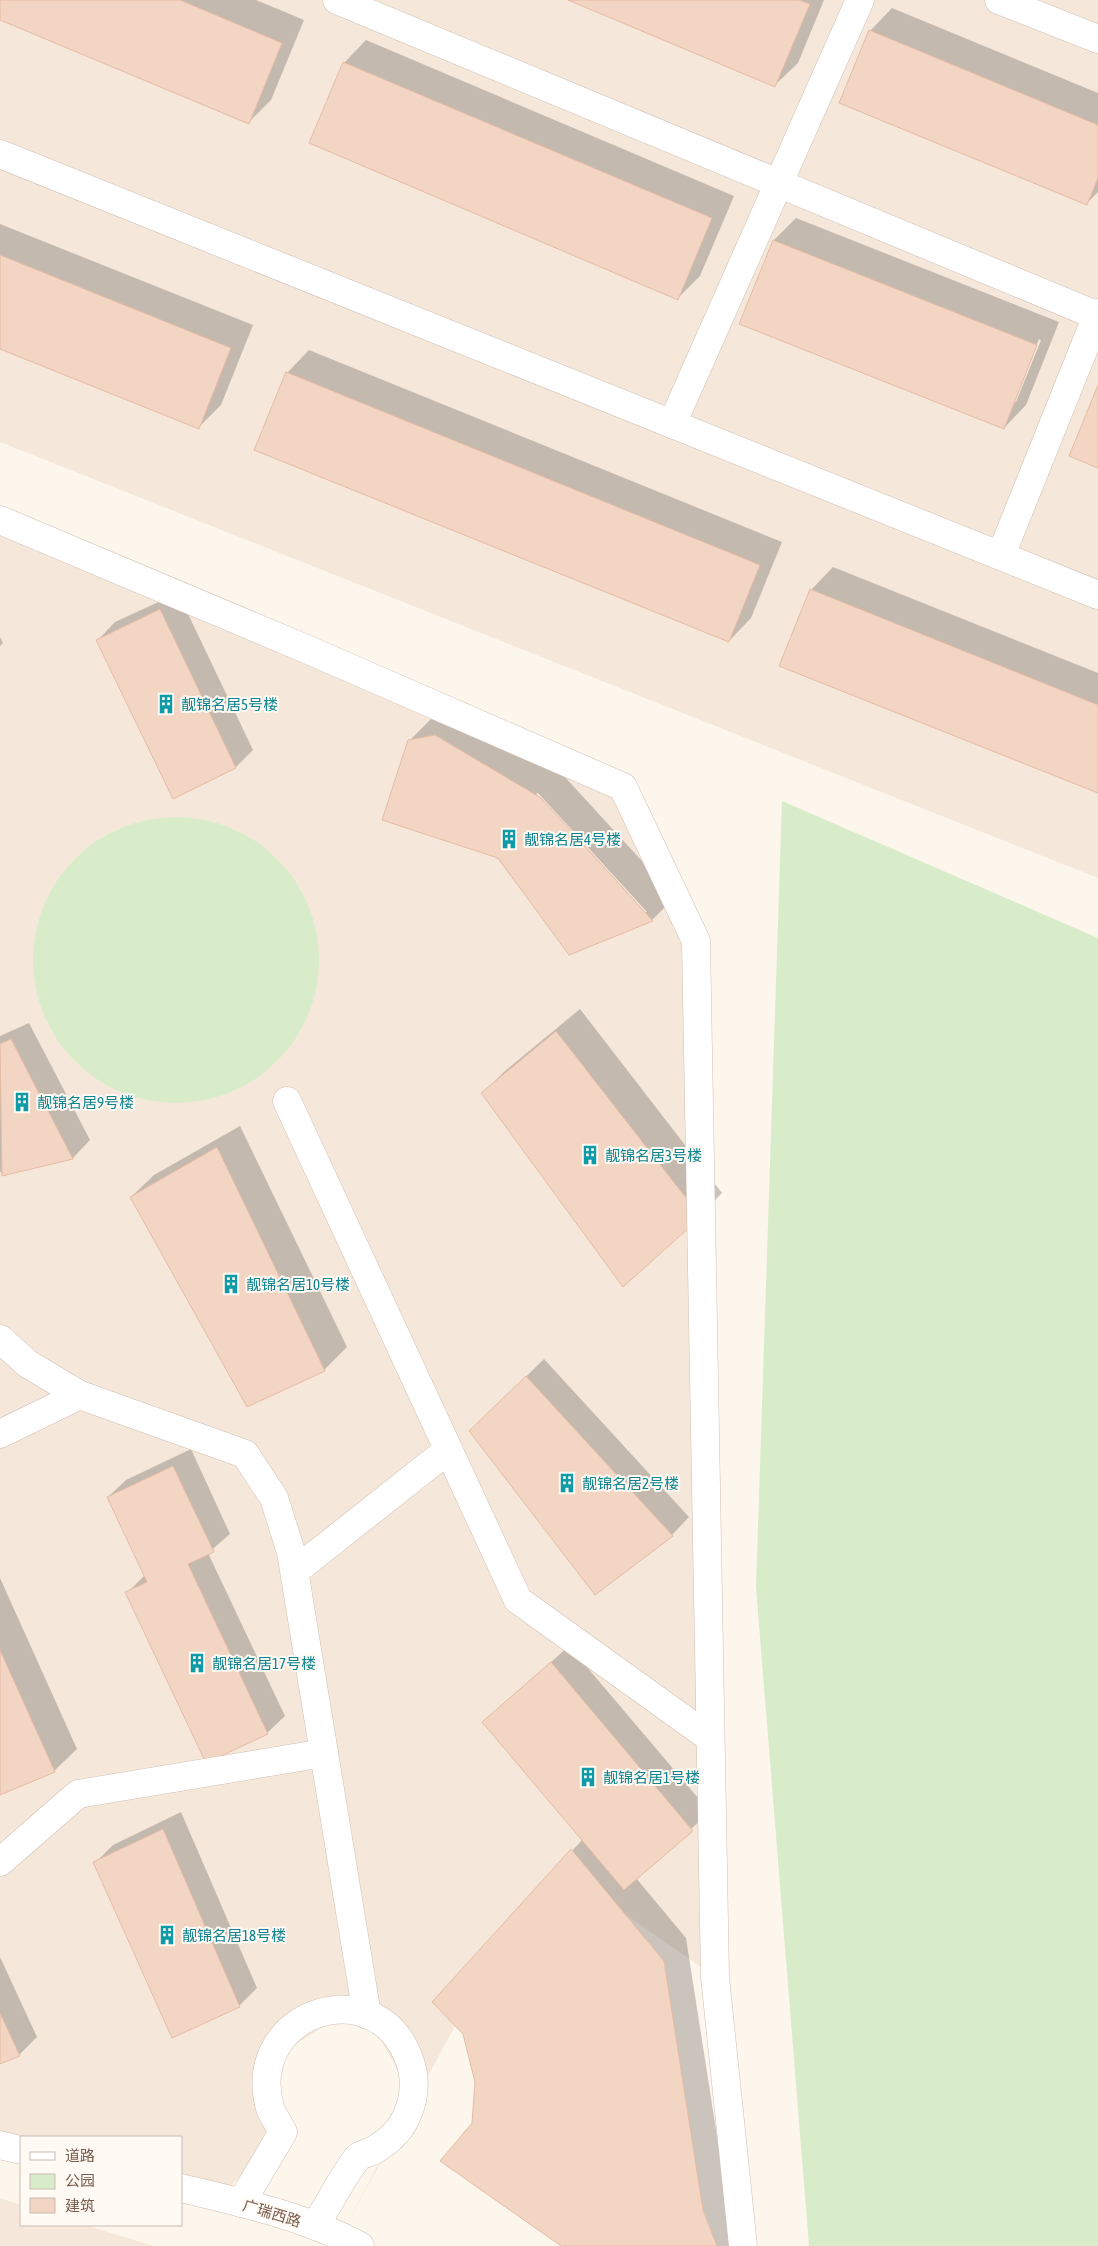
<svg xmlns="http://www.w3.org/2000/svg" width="1098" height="2246" viewBox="0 0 1098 2246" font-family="'Asap Condensed','Noto Sans SC',sans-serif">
<rect width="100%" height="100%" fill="#fdf6ec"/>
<g fill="#f5e8da">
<path d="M0,0H1098V878L0,442Z"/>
<path d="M0,509L623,787L696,941L715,1977L561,1869L489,1964L341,2235L413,2098L367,2015L348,2010L269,2062L283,2132L219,2198L181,2189V2137H21L0,2145Z"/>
<path d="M0,2198L21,2205V2225H85L153,2246H0Z"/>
</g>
<g fill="#d8ecc9">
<path d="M782,801L1098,938V2246H809L756,1587Z"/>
<circle cx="176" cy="960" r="143"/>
</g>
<g fill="#0003" fill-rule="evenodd">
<path d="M0,0H256L304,20L271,100L249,122L0,19Z"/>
<path d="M571,0H824L798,63L775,85Z"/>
<path d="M892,8L1098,93V192L1087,203L870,31Z"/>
<path d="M366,40L734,196L700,276L678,298L344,63Z"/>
<path d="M796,218L1059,322L1026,405L1004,428L774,240ZM1039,339L1041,340L1016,402H1013Z"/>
<path d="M0,224L253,325L221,405L199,427L0,348Z"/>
<path d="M309,350L782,542L751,618L729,641L287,373Z"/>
<path d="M833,567L1098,673V792L811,590Z"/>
<path d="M178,593L253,750L236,767L173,798L98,640L115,622Z"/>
<path d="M0,637L3,643L0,646Z"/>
<path d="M432,718L564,776L675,897L653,919L569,953L409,741ZM538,793L647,912H643L536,794Z"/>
<path d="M580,1009L722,1193L700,1216L483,1093L505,1071Z"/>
<path d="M29,1023L90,1140L73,1158L2,1174L0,1171V1036Z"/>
<path d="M240,1126L347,1347L324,1370L247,1406L131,1197L154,1175Z"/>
<path d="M544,1359L689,1517L672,1535L488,1414Z"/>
<path d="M191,1449L230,1534L208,1553L285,1716L267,1733L127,1593L145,1575L108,1497L126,1480Z"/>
<path d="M0,1578L77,1749L54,1771L0,1793Z"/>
<path d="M569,1646L710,1812L636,1878L686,1938L725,2187L747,2246H563L474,2123L476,2082L464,2034L434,2002L583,1839L484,1722Z"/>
<path d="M181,1812L257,1988L239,2006L95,1863L113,1845Z"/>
<path d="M0,1957L37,2037L19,2055L0,2063Z"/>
</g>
<g fill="#f3d5c3" stroke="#e6bba3">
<path d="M0,0H180L282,43L249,124L0,20Z"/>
<path d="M568,0H799L810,4L775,87Z"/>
<path d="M869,30L1098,125V178L1087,205L839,103Z"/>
<path d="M343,62L712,218L678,300L309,143Z"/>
<path d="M773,240L1037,345L1004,429L739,324Z"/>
<path d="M0,255L231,348L199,429L0,349Z"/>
<path d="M286,372L760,565L729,642L254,450Z"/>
<path d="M1098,385V468L1069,456Z"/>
<path d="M810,589L1098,705V793L779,666Z"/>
<path d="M160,609L236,768L173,799L96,640Z"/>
<path d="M435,735L541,798L653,921L569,955L498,858L382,820L408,740Z"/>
<path d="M556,1031L701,1217L623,1287L481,1093Z"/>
<path d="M11,1039L73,1159L2,1176L0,1044Z"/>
<path d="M217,1147L325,1371L247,1407L130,1197Z"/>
<path d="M526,1376L673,1536L595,1595L469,1431Z"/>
<path d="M173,1466L214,1552L188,1564L268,1734L206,1763L125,1592L147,1582L107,1497Z"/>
<path d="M0,1650L55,1772L0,1795Z"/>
<path d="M551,1662L693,1831L624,1890L482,1722Z"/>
<path d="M163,1829L240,2007L172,2038L93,1862Z"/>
<path d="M571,1849L664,1961L703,2210L717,2246H561L440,2161L472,2123L475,2082L463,2034L432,2002Z"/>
<path d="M0,2013L20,2056L0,2064Z"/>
</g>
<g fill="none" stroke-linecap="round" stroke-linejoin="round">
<defs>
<g id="minor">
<path d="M337,0L1098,316"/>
<path d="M999,0L1098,39"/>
<path d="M0,154L1098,595"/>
<path d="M672,424L860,0"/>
<path d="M0,520L311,651L623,787L696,941L715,1977L743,2246"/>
<path d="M1001,555L1098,313"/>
<path d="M287,1101L518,1600L710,1738"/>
<path d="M0,1339L28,1364L80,1395L245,1454L274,1498L291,1552L367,2015"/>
<path d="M0,1434L80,1395"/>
<path d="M295,1571L448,1450"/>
<path d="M0,1862L78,1794L324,1753"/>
<path d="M241,2203L283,2132C279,2124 273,2116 270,2108C244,2013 373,1970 408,2056C416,2076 416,2095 407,2115C401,2130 388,2142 374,2150C369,2153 361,2154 357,2158C341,2179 329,2204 315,2226"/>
</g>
<g id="tertiary">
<path d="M0,2145L21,2150"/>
<path d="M181,2188C242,2203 305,2216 360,2246"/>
</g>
</defs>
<use href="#minor" stroke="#d1beb0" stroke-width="29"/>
<use href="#tertiary" stroke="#d1beb0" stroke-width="29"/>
<use href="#minor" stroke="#fff" stroke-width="28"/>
<use href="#tertiary" stroke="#fff" stroke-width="28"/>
</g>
<defs>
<symbol id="building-bare" viewBox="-9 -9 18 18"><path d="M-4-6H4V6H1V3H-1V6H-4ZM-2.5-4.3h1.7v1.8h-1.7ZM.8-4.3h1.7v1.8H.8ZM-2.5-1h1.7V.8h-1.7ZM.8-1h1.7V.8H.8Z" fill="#0f9aa8" stroke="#fffaf3" stroke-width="2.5" paint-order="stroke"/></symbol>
</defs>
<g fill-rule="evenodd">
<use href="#building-bare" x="152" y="690" width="28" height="28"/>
<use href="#building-bare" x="495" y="825" width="28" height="28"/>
<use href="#building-bare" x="8" y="1088" width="28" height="28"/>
<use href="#building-bare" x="576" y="1141" width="28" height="28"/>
<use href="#building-bare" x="217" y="1270" width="28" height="28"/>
<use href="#building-bare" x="553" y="1469" width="28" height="28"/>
<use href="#building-bare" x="183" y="1649" width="28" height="28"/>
<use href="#building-bare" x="574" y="1763" width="28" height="28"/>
<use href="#building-bare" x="153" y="1921" width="28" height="28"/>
</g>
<g text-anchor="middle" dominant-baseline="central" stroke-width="4" stroke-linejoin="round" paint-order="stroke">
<g font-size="15" fill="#0d838f" stroke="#fffaf3" text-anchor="start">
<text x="181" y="704">靓锦名居5号楼</text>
<text x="524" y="839">靓锦名居4号楼</text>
<text x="37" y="1102">靓锦名居9号楼</text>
<text x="605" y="1155">靓锦名居3号楼</text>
<text x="246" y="1284">靓锦名居10号楼</text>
<text x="582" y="1483">靓锦名居2号楼</text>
<text x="212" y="1663">靓锦名居17号楼</text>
<text x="603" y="1777">靓锦名居1号楼</text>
<text x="182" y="1935">靓锦名居18号楼</text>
</g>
<g font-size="15" fill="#7a5c4d" stroke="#fffaf3">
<text transform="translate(272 2213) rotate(17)">广瑞西路</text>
</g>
</g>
<rect x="20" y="2136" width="162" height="90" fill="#fffaf3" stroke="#cabbb1"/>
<rect x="30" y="2152" width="25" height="8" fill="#ffffff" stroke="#cabbb1"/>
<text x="65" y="2161" font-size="15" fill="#7a5c4d">道路</text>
<rect x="30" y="2174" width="25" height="15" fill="#d8ecc9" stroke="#cabbb1"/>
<text x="65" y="2186" font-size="15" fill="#7a5c4d">公园</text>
<rect x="30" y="2198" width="25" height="15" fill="#f3d5c3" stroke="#cabbb1"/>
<text x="65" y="2211" font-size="15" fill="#7a5c4d">建筑</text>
</svg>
